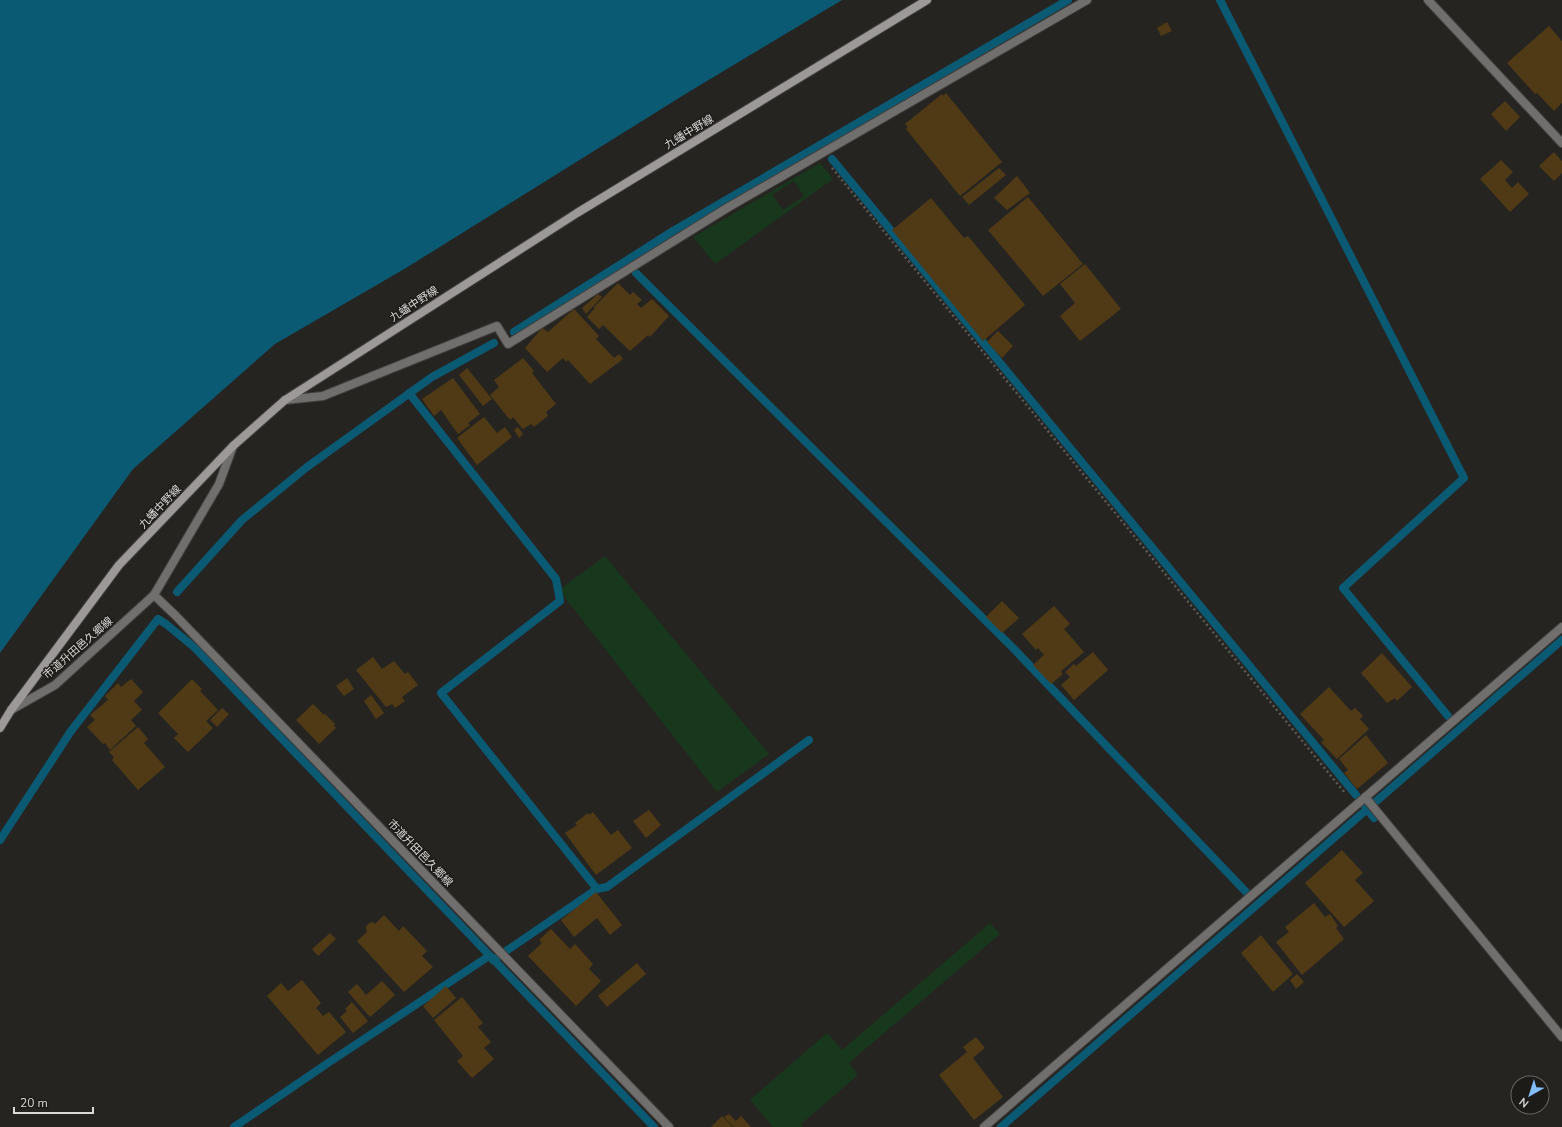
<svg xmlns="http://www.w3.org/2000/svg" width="1562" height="1127" viewBox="0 0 1562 1127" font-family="'Nunito Sans','Noto Sans JP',sans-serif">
<rect width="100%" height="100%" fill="#262421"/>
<g fill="#18381d" fill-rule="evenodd">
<path d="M820,163L833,179L715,264L693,237ZM794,181L804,196L783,210L772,195Z"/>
<path d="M605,556L769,754L717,792L559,590Z"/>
<path d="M990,923L1000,934L849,1063L858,1075L801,1124L803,1127H773L750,1100L827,1033L842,1050Z"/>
</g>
<path fill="#0b5a74" d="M0,0H842L687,93L406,268L275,344L133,469L0,653Z"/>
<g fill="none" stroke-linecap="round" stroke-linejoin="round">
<g stroke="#0b5a74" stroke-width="8">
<path d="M1220,0L1464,478L1343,588L1448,716"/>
<path d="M832,159L1356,795"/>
<path d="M636,273L1013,648L1247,893"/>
<path d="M514,332L673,231L1068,0"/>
<path d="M409,393L556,579L560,601L441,693L597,889"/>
<path d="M177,592L242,520L307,467L432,377L494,343"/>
<path d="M1365,806L1374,818"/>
<path d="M0,840L71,731L158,619L166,624L194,647L654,1127"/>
<path d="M493,960L597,889L607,887L809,740"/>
<path d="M234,1127L325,1065L489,956"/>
<path d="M1001,1127L1562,640"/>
</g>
</g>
<g fill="#503a15">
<path d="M1167,22L1172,31L1161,36L1157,28Z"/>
<path d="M1549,26L1562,41V103L1554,111L1537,93L1535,94L1507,63Z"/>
<path d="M946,93L1002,162L960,196L906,129L908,127L905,124L942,94L943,96Z"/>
<path d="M1505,101L1520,117L1506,131L1491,114Z"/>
<path d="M1554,152L1562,161V173L1554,181L1539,166Z"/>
<path d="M1501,160L1513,172L1505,180L1512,188L1518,182L1529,194L1510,212L1480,179Z"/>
<path d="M999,168L1006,175L969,205L962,197Z"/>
<path d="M1017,176L1030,193L1007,210L994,198Z"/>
<path d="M1028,197L1083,264L1043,296L988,230Z"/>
<path d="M931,198L964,238L968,236L1025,305L983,341L892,230Z"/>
<path d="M1085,264L1121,309L1080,341L1060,316L1075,303L1060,284Z"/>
<path d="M618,283L630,295L633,292L642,300L637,304L641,308L652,299L669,316L650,337L648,335L630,351L603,325L599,329L587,317L595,308H593Z"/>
<path d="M598,294L602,297L586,314L582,308Z"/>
<path d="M574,309L599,336L596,339L614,358L619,354L623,359L590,384L568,360L566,362L563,358L547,372L525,348L542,328L548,332Z"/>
<path d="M998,331L1013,346L1002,358L987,342Z"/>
<path d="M523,358L534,371L532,373L556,404L546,412L548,416L534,427L531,424L523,429L513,417L510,420L490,395L499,387L494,380Z"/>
<path d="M467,368L492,399L483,406L459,375Z"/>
<path d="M453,378L480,414L468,423L470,425L458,434L441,410L434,416L422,399Z"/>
<path d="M484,417L497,433L505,427L512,437L477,465L457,438Z"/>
<path d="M518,427L523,434L519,438L514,430Z"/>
<path d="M1002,601L1019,618L1002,633L986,617Z"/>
<path d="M1054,606L1070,624L1064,629L1084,652L1061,671L1063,674L1051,684L1033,665L1044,655L1038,648L1036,650L1022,634Z"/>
<path d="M1093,652L1108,670L1074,700L1061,685L1070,677L1065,672L1074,664L1076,666Z"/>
<path d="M1382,653L1412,687L1397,701L1395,698L1387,703L1361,673Z"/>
<path d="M373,657L382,669L394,661L405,674L408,672L418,685L402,697L405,701L395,708L392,704L386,707L356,670Z"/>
<path d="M347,678L354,689L344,696L336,686Z"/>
<path d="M131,679L143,692L134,701L142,710L131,720L136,726L110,750L105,743L103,744L87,727L95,720L90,715L108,700L105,696L118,683L121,687Z"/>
<path d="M192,679L202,689L200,691L218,710L206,721L213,728L188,752L174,738L178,734L158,713Z"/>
<path d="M1329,687L1351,711L1355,708L1363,716L1360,719L1369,729L1337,759L1321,742L1324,740L1300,714Z"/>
<path d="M371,695L384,713L376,719L364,701Z"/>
<path d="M313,704L324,715L325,714L335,724L334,726L336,728L319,744L296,720Z"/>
<path d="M222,708L229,714L217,727L210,720Z"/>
<path d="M138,727L148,739L144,743L165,767L138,790L112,760L114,757L109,752Z"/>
<path d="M1366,735L1388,763L1357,789L1344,773L1348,770L1339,759Z"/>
<path d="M649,810L661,825L646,838L633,821Z"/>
<path d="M593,812L611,835L618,830L632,848L596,875L565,833L577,825L575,823L588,813L589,815Z"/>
<path d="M1342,850L1363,873L1355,880L1374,901L1344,927L1305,883Z"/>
<path d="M596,892L622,925L610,935L597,918L574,937L561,920Z"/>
<path d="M1314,903L1325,917L1330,914L1338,926L1336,928L1344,939L1302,975L1276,942L1289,932L1285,927Z"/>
<path d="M384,915L399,931L403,926L427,951L422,956L433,967L404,992L357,941L367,932L366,927L368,924L372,922L375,924Z"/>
<path d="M551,929L570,949L575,944L593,964L589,969L601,981L576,1006L528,956L542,943L539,940Z"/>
<path d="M330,933L336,939L318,956L312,949Z"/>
<path d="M1261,935L1293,974L1273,992L1241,953Z"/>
<path d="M637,963L646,974L607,1007L598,996Z"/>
<path d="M1297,974L1304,982L1296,989L1290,980Z"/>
<path d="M302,980L321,1003L316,1008L323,1016L329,1012L346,1032L318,1055L267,996L281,983L288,991Z"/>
<path d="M382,981L395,995L370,1017L348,992L357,984L366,995Z"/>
<path d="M446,986L456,998L433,1018L423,1006Z"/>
<path d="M462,997L483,1023L478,1027L491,1042L484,1048L494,1059L472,1078L457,1061L463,1056L434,1020Z"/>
<path d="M352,1002L368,1021L353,1033L340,1017L347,1011L345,1009Z"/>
<path d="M976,1037L985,1048L973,1058L1003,1097L974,1120L939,1075L967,1052L963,1047Z"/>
<path d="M729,1114L736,1121L741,1116L751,1127H734L724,1117Z"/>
<path d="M722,1116L733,1127H711Z"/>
</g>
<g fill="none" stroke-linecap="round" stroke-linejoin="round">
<defs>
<g id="minor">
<path d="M1428,0L1562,143"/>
<path d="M285,400L323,396L497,326L508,344L727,208L1087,0"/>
<path d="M154,595L175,615L669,1127"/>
<path d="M11,710L55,685L154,595L219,484L233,446"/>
<path d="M1365,797L1562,1037"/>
<path d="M984,1127L1562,627"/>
</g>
<path id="secondary" d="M0,728L11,710L119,565L233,446L285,400L577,213L927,0"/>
</defs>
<use href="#minor" stroke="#43413e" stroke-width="10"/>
<use href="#secondary" stroke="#43413e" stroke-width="10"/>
<path stroke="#5c5b58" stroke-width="2.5" stroke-dasharray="2 3" stroke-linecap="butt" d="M832,168L1345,793"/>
<use href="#minor" stroke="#716f6e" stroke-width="8"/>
<use href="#secondary" stroke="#9c9998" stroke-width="8"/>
</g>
<g text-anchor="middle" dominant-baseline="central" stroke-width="3" stroke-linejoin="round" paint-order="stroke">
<g font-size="11" fill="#dbdad8" stroke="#1d1b18">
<text transform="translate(689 132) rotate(-31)">九蟠中野線</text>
<text transform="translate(414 304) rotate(-33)">九蟠中野線</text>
<text transform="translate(160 507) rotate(-46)">九蟠中野線</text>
<text transform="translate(78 648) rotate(-41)">市道升田邑久郷線</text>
<text transform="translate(420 853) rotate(46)">市道升田邑久郷線</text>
</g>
</g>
<g transform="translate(1530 1095) rotate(219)"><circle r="19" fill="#1d1b18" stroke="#696765"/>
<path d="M0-3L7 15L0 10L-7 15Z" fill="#80bdfa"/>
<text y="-6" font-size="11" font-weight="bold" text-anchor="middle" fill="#dbdad8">N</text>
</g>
<path d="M14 1107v6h79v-6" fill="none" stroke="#dbdad8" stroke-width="2"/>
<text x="20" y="1107" font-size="12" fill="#dbdad8" stroke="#1d1b18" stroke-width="3" paint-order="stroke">20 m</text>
</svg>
